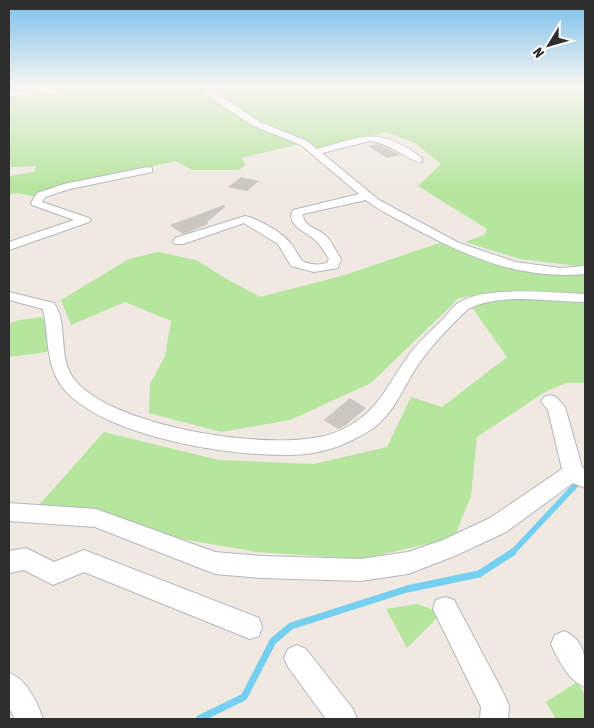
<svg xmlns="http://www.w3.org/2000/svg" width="594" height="728" viewBox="0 0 594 728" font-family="'Asap Condensed',sans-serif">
<rect width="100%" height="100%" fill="#efe9e1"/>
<g fill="#b6e59e">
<path d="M9,86H585V267L520,259L465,242L484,235L487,229L418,186L441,164L415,143L386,132L321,150L304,143L241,158L246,165L239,170H192L176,161L65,185L33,196L17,193L9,194V176L34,172L36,166L11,167L9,148Z"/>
<path d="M439,243C456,249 473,258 490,263C520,273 554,275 585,274V295L494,292L459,298L371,383L290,420L221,432L149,413L150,384L165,356L171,321L125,302L71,325L61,300L129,259L158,252L196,260L225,278L260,297L345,275Z"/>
<path d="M497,299L585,301V383H566L545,392L477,437L471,496L454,538L361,559L257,552L176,538L95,511L39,505L104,432L219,460L314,464L387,447L411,397L442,407L507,357L471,306Z"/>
<path d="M42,317C49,328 53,341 47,352L9,357V324L19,320Z"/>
<path d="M417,604L442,613L407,648L386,609Z"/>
<path d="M577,682L585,695V719H556L546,702Z"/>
</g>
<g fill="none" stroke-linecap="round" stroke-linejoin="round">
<path stroke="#75cff0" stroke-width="5.5" d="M512,553L585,475"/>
<path stroke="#75cff0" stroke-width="7" d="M199,719L244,697L273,641L291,626L407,589L479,574L513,552"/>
</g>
<g fill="#cbc7bf">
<path d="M378,144L400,155L387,158L368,146Z"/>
<path d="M241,177L259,181L247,191L228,187Z"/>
<path d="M224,205L225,207L207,222L208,224L189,232L183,234L170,225Z"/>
<path d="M350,398L366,408L346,425L338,429L324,420Z"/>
</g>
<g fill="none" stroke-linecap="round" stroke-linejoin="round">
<defs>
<g id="street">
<path d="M198,86H206L260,122L307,141L317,149C366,136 377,126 422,158V162C414,164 388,142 370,141L322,153L379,200L459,243L516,262L560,268L585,266V274C519,280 465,256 408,225C394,217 378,210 366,200L303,214C303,227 317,228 325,235C332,241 336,252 341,259L338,268L314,272L291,266L278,244L244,223L183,244H175L173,241L175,238L245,216C261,220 282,232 292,245C296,250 299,259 304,262C311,265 320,265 327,263L329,259C325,253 322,247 317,242C309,232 285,227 293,210L359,194L301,145L254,126L224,107Z"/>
<path d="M32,88L60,89L64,91L60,93L32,92L9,97V93Z"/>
<path d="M148,167L152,168V172L70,189L45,197L42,202L89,218L91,220L89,222L9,250V242L74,220L32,205L31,203L37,193L64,184Z"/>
<path d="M9,292L54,303C69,325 57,357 74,379C111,426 256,448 313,438C330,436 348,428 361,418C382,402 392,378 407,358C417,343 430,332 443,319C448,314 452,307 458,303C487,285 552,293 585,294V302C548,302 503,292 468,309C451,325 433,344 420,362C404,385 395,413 372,429C352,442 328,452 305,454C244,460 103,438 63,388C45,365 49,336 43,309L9,300Z"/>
<path d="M550,395L556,397L565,407L582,467L585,470V488L573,483L506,532L457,555L408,574L360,581L261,578L215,574L95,527L9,521V503L96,509L215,552L261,556L360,559L408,552L443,540L490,518L562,469L548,410L541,401L544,397Z"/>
<path d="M26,548L54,562L84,550L259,618L262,627L259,636L250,639L84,572L53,585L24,570L9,573V551Z"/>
<path d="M445,597L454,600L505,696L509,706L508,719H480L481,707L433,609L436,600Z"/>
<path d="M564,631C588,641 586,665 585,687C569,681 558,660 551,644L555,635Z"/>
<path d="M297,645L306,649L353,709L357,719H326L288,667L284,658L288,649Z"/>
<path d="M9,673C27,679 37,702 43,719H15L9,708Z"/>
</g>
</defs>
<use href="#street" stroke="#b4b7c1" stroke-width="2"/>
<use href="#street" fill="#fff" fill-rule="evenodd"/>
</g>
<linearGradient id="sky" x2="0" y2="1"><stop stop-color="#7abfeb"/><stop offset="0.46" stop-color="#f8f5f2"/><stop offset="1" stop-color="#f8f5f2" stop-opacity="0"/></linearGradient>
<rect width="594" height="188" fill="url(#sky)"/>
<rect width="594" height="728" fill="none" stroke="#2e2e2e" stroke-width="20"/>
<g transform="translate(549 45) rotate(233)" stroke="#ffffff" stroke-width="4" paint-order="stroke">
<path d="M0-4L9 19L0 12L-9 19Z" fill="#2e2e2e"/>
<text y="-8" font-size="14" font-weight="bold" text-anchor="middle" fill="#2e2e2e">N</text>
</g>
</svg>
